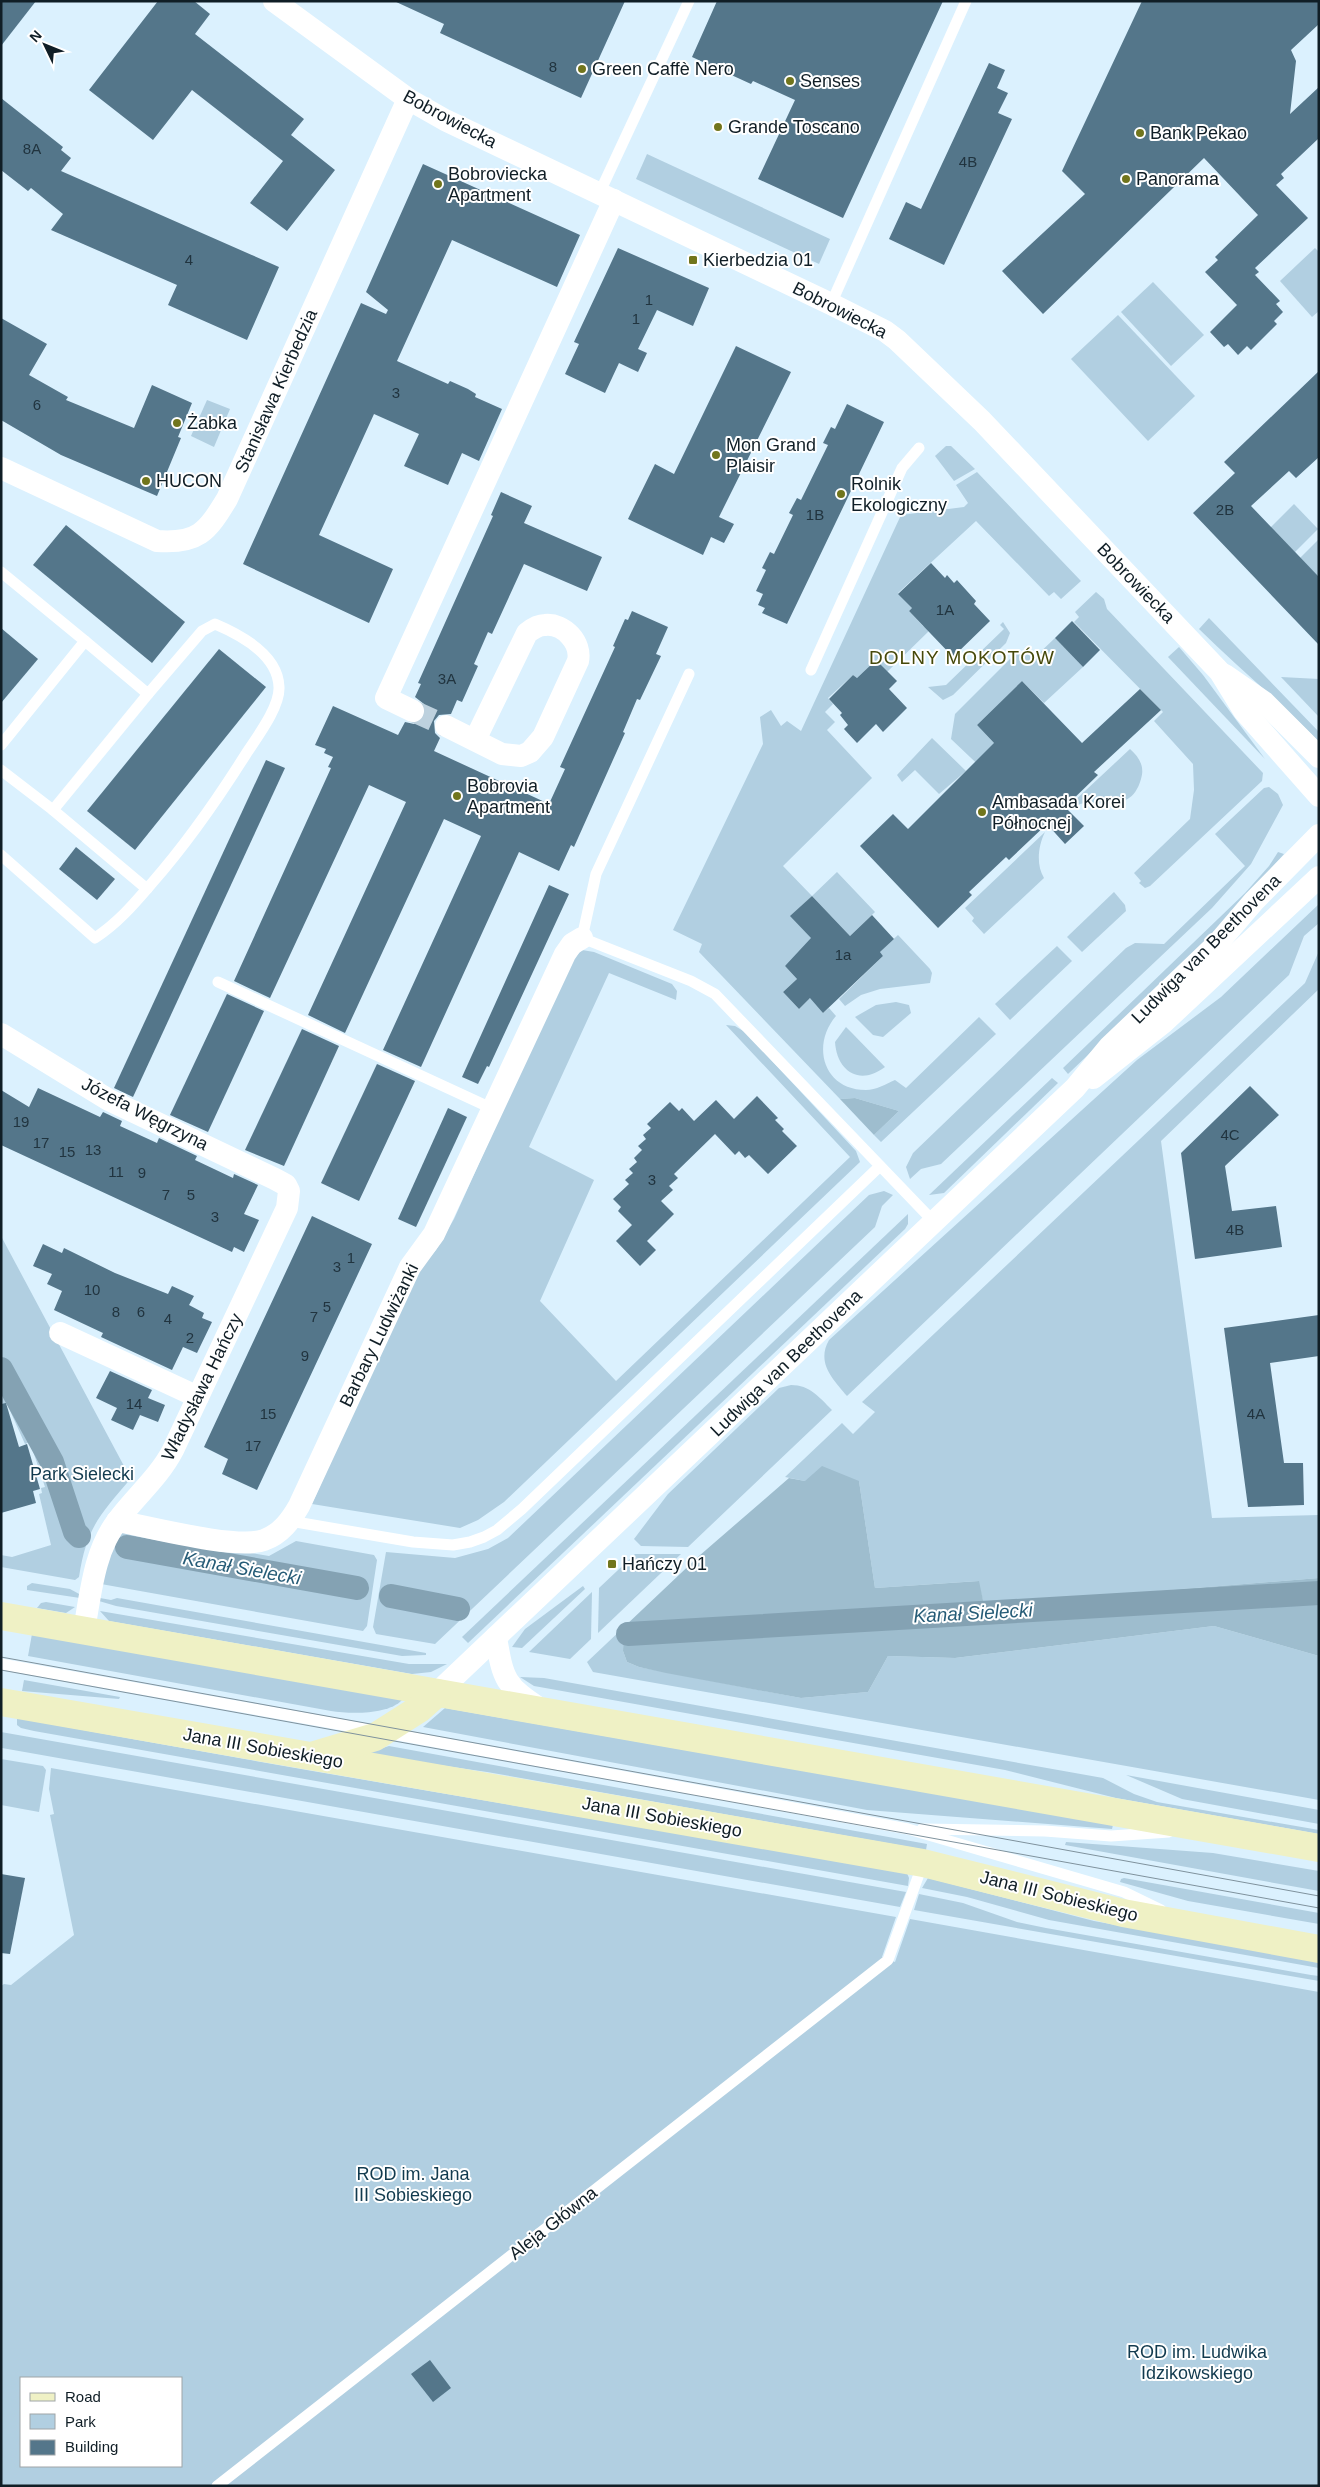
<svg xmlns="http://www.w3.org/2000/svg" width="1320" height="2487" viewBox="0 0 1320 2487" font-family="Arial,sans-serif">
<rect width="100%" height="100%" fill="#dbf1fe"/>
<g fill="#b1cfe1" fill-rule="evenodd">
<path d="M647,154L830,239L819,264L636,179Z"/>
<path d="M1315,248L1319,252V311L1312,317L1280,281Z"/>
<path d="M1153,282L1204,335L1171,366L1121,312Z"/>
<path d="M1118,315L1195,396L1148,441L1071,359Z"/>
<path d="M207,400L230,409L214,447L191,436Z"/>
<path d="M946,446H951L975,469L954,481L935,456Z"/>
<path d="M977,472L1081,581L1061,599L1054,592L1049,596L976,521L898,593L912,608L909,611L923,626L931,629L887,672L876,660L857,678L853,675L828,698L833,704L825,712L835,722L827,730L872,778L783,866L812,896L837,872L875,912L850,936L812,896L791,916L816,943L785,966L797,979L783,992L799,1009L813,995L823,1013L829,1008L836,1016C811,1045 823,1090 866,1090C876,1090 886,1084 895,1080L906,1088L979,1017L996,1034L881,1142L874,1135L899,1111L855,1098L840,1099L699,952L702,944L673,930L763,744L760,717L771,710L781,726L787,721L801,731L901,515L964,507L968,503L956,485Z"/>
<path d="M1294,504L1318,529L1295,552L1271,527Z"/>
<path d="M1319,539V577L1300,558Z"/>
<path d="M1096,592L1104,599L1107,609L1263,773L1262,781L1150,886L1145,888L1139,883L1141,881L1134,873L1190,819L1194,790L1193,764L1154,721L1163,712L1074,622L1079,617L1075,612Z"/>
<path d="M1209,618L1319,732V742C1281,702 1238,668 1199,629Z"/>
<path d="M1003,622L1010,633L1006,643L953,695L943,700L928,687L946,685L1004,629L1000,625Z"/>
<path d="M1055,638L1083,667L1044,703L1022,681L977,725L1008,758L990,776L951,739L955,714L1015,654L1024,652L1034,658Z"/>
<path d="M1179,647L1203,675L1265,759L1168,657Z"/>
<path d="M1281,677L1319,679V717Z"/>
<path d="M932,738L966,771L939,794L915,770L902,782L897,775Z"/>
<path d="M1130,749C1139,757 1145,766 1141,779C1130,818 1097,794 1072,807L1070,805Z"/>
<path d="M1269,787L1278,794L1283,805L1251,864L1212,908L941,1164L921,1169L910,1179L906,1167L913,1153L1126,948L1135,943L1164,944L1245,866L1215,834L1264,788Z"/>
<path d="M1045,832C1038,846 1036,865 1044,878L984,934L972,921L974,918L965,908Z"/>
<path d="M1278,852L1284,854L1196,952L1068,1074L1063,1068L1245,893L1269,866Z"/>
<path d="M1114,892L1125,905L1126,911L1082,952L1067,937Z"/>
<path d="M1319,904V923L1304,936L1289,975L847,1396C833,1379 816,1363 829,1340L1137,1060L1221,997Z"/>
<path d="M898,935L930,969L932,973L930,983L880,989L861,995L845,1006L839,999L883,956L880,952Z"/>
<path d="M1057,946L1072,961L1010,1020L995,1004Z"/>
<path d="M582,950L594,952L672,984L677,991L676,1000L609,973L529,1147L594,1180L540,1301L616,1381L850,1157L726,1025L735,1026L745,1032L856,1151L860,1162L504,1502L478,1520L460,1528L312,1504L413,1277L436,1250L454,1219L569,963Z"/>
<path d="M1319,951V989L1161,1141L1212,1518L1319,1515V1578L984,1605L978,1581L875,1588L859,1481H805L785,1477L842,1423L853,1434L875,1412L862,1402L1305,983Z"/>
<path d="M896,1002L909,1005L911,1013L883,1037L873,1035L855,1017L876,1005Z"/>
<path d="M846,1027L851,1032L885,1067C860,1086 837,1072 835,1042Z"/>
<path d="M1052,1078L1058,1083L944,1193L929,1195Z"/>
<path d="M884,1191L893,1195L882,1206L875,1227L435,1644L376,1634L373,1627L386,1552L455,1558L488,1549L508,1538L869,1195Z"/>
<path d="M908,1214V1224L905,1229L468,1643L462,1637Z"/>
<path d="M1,1236L124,1466L132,1477C100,1515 87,1526 79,1577L75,1580L1,1567V1555L12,1557L51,1545L39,1494L42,1493L41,1488L45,1487L30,1442L25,1444L7,1404L3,1405L1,1400Z"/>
<path d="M791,1385C810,1385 819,1397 832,1410L688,1547L641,1546L634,1539L668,1494L779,1388Z"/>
<path d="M123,1532L269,1556L296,1541L374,1555L377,1560L367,1626L363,1631L101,1584L106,1558Z"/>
<path d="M635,1554H681L598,1633L599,1588Z"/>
<path d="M32,1583L70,1589L81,1595L80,1598L27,1590V1586Z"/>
<path d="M583,1586L585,1589L522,1648L512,1647L525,1629Z"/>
<path d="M592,1592L591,1639L570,1659L529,1652Z"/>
<path d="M100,1598L111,1600L117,1598L426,1653V1655L402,1656L116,1606L99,1601Z"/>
<path d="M46,1602L75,1607L66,1613L37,1608L41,1603Z"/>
<path d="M100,1611L409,1664H447L431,1672L412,1674L109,1621Z"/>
<path d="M1214,1626L1319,1656V1800L593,1672L587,1662L624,1627L623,1651L627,1662L639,1667L801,1698L868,1692L888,1656L955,1658Z"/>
<path d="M32,1634L402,1700C388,1715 350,1714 331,1711L28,1656Z"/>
<path d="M520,1677L544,1678L1103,1778L1134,1794L1157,1802L1319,1830V1834L1116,1798L1005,1770L534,1686Z"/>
<path d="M24,1680L120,1697L119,1699L22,1691Z"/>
<path d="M445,1708L1113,1825L1112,1829L867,1810L423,1727Z"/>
<path d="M17,1718C314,1773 610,1821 907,1873L909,1878L908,1886L34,1731L21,1728L17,1725Z"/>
<path d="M1,1732L906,1892L900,1907L2,1748Z"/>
<path d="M389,1746L927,1844L926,1850L487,1772L364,1754Z"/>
<path d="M1,1759L43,1766L46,1770L39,1812L1,1805Z"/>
<path d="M51,1768L896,1917L882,1957L895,1962L910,1919L1319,1992V2486H1V1986L4,1984L11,1985L74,1935L50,1815L54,1814L49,1789ZM21,2378H181V2466H21Z"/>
<path d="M1126,1775L1319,1810V1824L1182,1799Z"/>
<path d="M1066,1842L1213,1853L1319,1871V1891L1065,1845Z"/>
<path d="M928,1878L1094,1921L1319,1962V1968L1049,1920L967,1897L922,1888Z"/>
<path d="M1124,1878L1319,1913V1924L1188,1901L1120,1882L1121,1879Z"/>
<path d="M919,1894L963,1903L1017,1922L1046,1928L1311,1975L1319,1976V1981L914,1910Z"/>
</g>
<g fill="#9ebdce">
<path d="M855,1098L899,1111L874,1135L840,1099Z"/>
<path d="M822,1466L859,1481L875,1588L979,1581L984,1605L1319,1578V1656L1214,1626L955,1658L888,1656L868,1692L801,1698L666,1673L639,1667L627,1662L623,1651L624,1627L699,1556L789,1478L805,1481Z"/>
</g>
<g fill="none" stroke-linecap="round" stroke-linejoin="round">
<g stroke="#84a2b3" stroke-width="24">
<path d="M1,1369L52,1462L75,1532L79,1536"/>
<path d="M127,1547L357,1588"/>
<path d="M391,1596L458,1609"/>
<path d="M628,1634L1319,1593"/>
</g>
</g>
<g fill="#54768a">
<path d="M1,1H36L1,46Z"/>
<path d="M158,1H194L210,14L195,34L304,119L291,135L335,170L287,231L250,203L283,161L192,90L153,140L89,90Z"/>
<path d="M394,1H625L581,98L440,33L444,24Z"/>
<path d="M717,1H943L843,218L758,179L795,100L753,81L751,84L692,57Z"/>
<path d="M1142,1H1319V24L1291,50L1296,61L1290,114L1319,87V138L1281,174L1284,178L1276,185L1308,218L1255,268L1259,272L1255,275L1280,301L1276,304L1283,312L1274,321L1277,324L1251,350L1247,346L1238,355L1228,344L1224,347L1210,332L1237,305L1205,272L1218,260L1215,257L1258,215L1204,158L1043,314L1002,271L1085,194L1062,171Z"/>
<path d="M989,63L1005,70L997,88L1008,93L998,113L1012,119L944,265L889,239L906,202L921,209Z"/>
<path d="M1,98L63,147L61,150L71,158L61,171L279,267L247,340L168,305L177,285L51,230L63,214L31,188L28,191L1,170Z"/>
<path d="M423,164L580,235L557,287L452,240L397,361L448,384L450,381L468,389L476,394L475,397L502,409L479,461L462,453L448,485L404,466L419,434L374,414L319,535L393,569L369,623L243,564L361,303L386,314L388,310L366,292Z"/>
<path d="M618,248L709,288L693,326L657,310L638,349L647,353L638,372L619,363L605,393L565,374L579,344L574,342Z"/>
<path d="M1,318L47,344L29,375L68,397L66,400L134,428L152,385L192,403L178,437L181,438L157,496L61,455L1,420Z"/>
<path d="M736,346L791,372L719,517L734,524L724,543L711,537L703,555L628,519L655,464L674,474Z"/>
<path d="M1319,371V457L1296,478L1289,471L1251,506L1319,577V645L1193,513L1235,473L1224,462Z"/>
<path d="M847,404L884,422L787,624L762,613L765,608L758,605L763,594L756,591L766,570L762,568L770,552L774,554L793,515L789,513L797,498L801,500L828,445L823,443L831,427L835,429Z"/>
<path d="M501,492L532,506L524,523L602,557L587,591L524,564L492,634L488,632L474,664L478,666L462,702L457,700L451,714L439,715L434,721L435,733L440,738L434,751L549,804L565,769L560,767L615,647L613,646L625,619L628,620L632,611L668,627L656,654L661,656L640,700L637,699L623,732L625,733L574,847L571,845L559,871L519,852L421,1067L383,1050L481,836L444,819L345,1033L308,1015L406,802L369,785L270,998L234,981L331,768L328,767L333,757L324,753L326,749L315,745L333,706L398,735L405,722L414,724L425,717L426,711L424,704L415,697L421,684L418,683L493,516L491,515Z"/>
<path d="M66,525L185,622L152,663L33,565Z"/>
<path d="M931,563L945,578L947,575L954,583L957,580L976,601L974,604L990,621L953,657L909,611L912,608L898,594Z"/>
<path d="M1072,621L1100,650L1083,667L1055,638Z"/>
<path d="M1,628L38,659L1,703Z"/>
<path d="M219,649L266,687L135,850L87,811Z"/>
<path d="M876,660L897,681L889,689L907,708L883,732L876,724L857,743L844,729L848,725L840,715L842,713L829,699L853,675L857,678Z"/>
<path d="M1022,681L1082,743L1140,689L1161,710L1094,772L1098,775L1065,807L1084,826L1065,844L1047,824L1009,860L1006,857L969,892L972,895L938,928L860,846L893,814L908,829L994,743L977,725Z"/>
<path d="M266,760L285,768L133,1097L114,1088Z"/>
<path d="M76,847L115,879L97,900L59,869Z"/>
<path d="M549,885L569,894L489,1067L487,1066L478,1084L462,1077Z"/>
<path d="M812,896L850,936L872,915L894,939L880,952L883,956L823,1013L810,998L799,1009L783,992L797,979L785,966L811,938L790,916Z"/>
<path d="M227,994L264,1011L208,1132L170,1115Z"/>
<path d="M302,1029L339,1046L284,1166L245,1150Z"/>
<path d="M377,1064L415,1081L359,1201L321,1183Z"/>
<path d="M1250,1086L1279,1115L1225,1166L1232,1211L1276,1206L1282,1247L1195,1259L1181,1153Z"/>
<path d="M38,1088L100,1117L103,1112L122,1121L120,1126L157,1143L159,1138L197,1156L195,1160L233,1178L234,1174L258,1185L244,1214L259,1220L244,1252L234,1247L232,1252L1,1145V1090L29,1107Z"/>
<path d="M757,1096L778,1118L775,1120L784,1129L782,1131L797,1146L768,1174L749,1155L745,1158L739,1151L735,1155L715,1134L674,1174L678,1178L669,1186L673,1190L661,1201L674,1214L647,1241L656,1250L640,1266L616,1241L632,1225L618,1211L621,1207L613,1199L629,1184L625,1180L633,1173L629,1169L637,1162L634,1158L642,1150L638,1146L646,1139L643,1135L651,1128L647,1124L670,1102L679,1111L682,1108L694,1121L716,1100L734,1119Z"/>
<path d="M448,1108L467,1117L416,1227L398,1219Z"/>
<path d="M312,1216L372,1244L257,1490L222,1474L228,1459L204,1447Z"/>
<path d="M43,1244L62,1253L64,1248L115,1273L168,1294L172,1286L194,1296L189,1305L204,1313L202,1318L212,1322L197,1353L183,1347L172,1370L101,1337L103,1333L54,1310L62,1291L47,1284L52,1274L33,1266Z"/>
<path d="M1319,1315V1356L1270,1363L1284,1463H1303L1304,1505L1248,1507L1224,1328Z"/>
<path d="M110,1371L152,1390L148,1398L165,1405L158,1422L140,1415L133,1430L111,1420L117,1408L96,1398Z"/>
<path d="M6,1403L19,1447L27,1444L40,1489L33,1491L36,1503L1,1513V1404Z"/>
<path d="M1,1874L25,1878L10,1954L1,1953Z"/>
<path d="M430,2360L451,2388L433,2402L411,2374Z"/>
</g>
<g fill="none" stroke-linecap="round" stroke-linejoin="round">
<path stroke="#bdd1de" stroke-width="22" stroke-dasharray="22 11" stroke-linecap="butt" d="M413,711L446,726"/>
<g stroke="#fff" stroke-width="11">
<path d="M599,194L689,1"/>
<path d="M831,304L966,1"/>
<path d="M1,572L85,641L1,745"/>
<path d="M811,670L902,468L919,448"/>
<path d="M689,674L596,874L582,938L691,981L715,994L934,1222"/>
<path d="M1,770L53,810L147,889"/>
<path d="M53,810L148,694"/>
<path d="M1,855L95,938C118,923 134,904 152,883C188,842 217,800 246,754C257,737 280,707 279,687C278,655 241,635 215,624L202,631L148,694L85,641"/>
<path d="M218,982L491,1108"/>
<path d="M290,1521L413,1542L453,1545L470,1542L484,1537L497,1530L522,1509L880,1166"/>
<path d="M1,1664L371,1730"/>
<path d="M387,1733L908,1829L1124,1892L1161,1910"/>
<path d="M922,1829L1045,1831L1111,1836L1169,1832"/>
<path d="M217,2486L888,1960L923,1863"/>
</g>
<g stroke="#fff" stroke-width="22">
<path d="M274,1L408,99L445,120L831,304L885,331L897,340L982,421L1220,672L1244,711L1319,796"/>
<path d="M1,468L157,541C198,544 207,532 227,499L408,99"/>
<path d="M1225,675L1264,702L1319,757"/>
<path d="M413,711L386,698L614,200"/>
<path d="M446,726L502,754L521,756L530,752L543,737L578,661C582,643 564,623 545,625C538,625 532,629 527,633L475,740"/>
<path d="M1,1034L109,1100L275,1179L286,1185L289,1191L287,1208L173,1450C159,1477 136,1496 118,1520C94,1551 91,1592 84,1630"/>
<path d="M1093,1078L1164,1022L1319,877"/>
<path d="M60,1333L198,1397"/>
<path d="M117,1521C149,1527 238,1550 264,1540C281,1534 291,1520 299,1506L410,1267L434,1234L565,954L572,944L582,938"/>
<path d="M496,1637C503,1680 505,1686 542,1710"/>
<path d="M437,1693L1075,1088L1109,1047L1218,943L1254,901L1319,835"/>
</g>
<g stroke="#eff1c5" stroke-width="28">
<path d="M1,1616L1319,1848"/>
<path d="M1,1702L923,1863L1123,1913L1319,1949"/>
<path d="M315,1755L375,1737L419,1709L437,1693"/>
</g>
<g stroke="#7f929d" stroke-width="1">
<path d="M1,1657L1319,1896"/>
<path d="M1,1670L1319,1908"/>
</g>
</g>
<g fill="#71751c" stroke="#fff" stroke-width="2">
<circle cx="582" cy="69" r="5"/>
<circle cx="790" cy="81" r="5"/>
<circle cx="718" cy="127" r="5"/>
<circle cx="1140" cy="133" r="5"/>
<circle cx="1126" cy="179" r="5"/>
<circle cx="438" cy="184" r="5"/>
<rect x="688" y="255" width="10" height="10" rx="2.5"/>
<circle cx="177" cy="423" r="5"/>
<circle cx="716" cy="455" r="5"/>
<circle cx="146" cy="481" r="5"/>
<circle cx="841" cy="494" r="5"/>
<circle cx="457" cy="796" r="5"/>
<circle cx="982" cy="812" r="5"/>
<rect x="607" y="1559" width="10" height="10" rx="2.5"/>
</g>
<g text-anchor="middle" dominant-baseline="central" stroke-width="4" stroke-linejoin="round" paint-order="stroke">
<g font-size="15" fill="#21343f">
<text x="553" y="66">8</text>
<text x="32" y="148">8A</text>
<text x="968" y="161">4B</text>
<text x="189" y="259">4</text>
<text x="649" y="299">1</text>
<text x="636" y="318">1</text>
<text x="396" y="392">3</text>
<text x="37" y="404">6</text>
<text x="1225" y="509">2B</text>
<text x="815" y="514">1B</text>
<text x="945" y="609">1A</text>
<text x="447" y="678">3A</text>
<text x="843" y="954">1a</text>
<text x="21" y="1121">19</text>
<text x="1230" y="1134">4C</text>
<text x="41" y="1142">17</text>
<text x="93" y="1149">13</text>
<text x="67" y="1151">15</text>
<text x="116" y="1171">11</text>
<text x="142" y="1172">9</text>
<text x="652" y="1179">3</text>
<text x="166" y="1194">7</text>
<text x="191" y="1194">5</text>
<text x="215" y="1216">3</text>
<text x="1235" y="1229">4B</text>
<text x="351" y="1257">1</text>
<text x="337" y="1266">3</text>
<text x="92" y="1289">10</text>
<text x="327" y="1306">5</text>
<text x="116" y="1311">8</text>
<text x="141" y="1311">6</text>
<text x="314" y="1316">7</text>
<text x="168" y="1318">4</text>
<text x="190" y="1337">2</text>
<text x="305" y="1355">9</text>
<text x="134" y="1403">14</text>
<text x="268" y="1413">15</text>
<text x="1256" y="1413">4A</text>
<text x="253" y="1445">17</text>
</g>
<g font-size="18" fill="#101e26" stroke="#fff" text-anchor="start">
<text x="592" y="69">Green Caffè Nero</text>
<text x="800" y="81">Senses</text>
<text x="728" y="127">Grande Toscano</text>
<text x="1150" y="133">Bank Pekao</text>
<text x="448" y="174">Bobroviecka<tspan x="448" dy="21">Apartment</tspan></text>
<text x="1136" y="179">Panorama</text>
<text x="703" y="260">Kierbedzia 01</text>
<text x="187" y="423">Żabka</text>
<text x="726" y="445">Mon Grand<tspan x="726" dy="21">Plaisir</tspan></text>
<text x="156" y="481">HUCON</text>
<text x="851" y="484">Rolnik<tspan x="851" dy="21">Ekologiczny</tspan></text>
<text x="467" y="786">Bobrovia<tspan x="467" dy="21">Apartment</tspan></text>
<text x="992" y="802">Ambasada Korei<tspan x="992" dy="21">Północnej</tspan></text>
<text x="622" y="1564">Hańczy 01</text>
</g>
<g font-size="18" fill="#101e26" stroke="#fff">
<text transform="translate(450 119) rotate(28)">Bobrowiecka</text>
<text transform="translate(840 310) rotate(27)">Bobrowiecka</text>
<text transform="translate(276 391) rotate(-66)">Stanisława Kierbedzia</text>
<text transform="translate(1136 583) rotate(46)">Bobrowiecka</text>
<text transform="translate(1206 949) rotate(-45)">Ludwiga van Beethovena</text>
<text transform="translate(145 1114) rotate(27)">Józefa Węgrzyna</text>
<text transform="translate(379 1335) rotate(-64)">Barbary Ludwiżanki</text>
<text transform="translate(786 1363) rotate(-44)">Ludwiga van Beethovena</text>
<text transform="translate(202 1387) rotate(-64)">Władysława Hańczy</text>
<text transform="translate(263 1748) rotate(10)">Jana III Sobieskiego</text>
<text transform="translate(662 1817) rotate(10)">Jana III Sobieskiego</text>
<text transform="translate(1059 1896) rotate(14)">Jana III Sobieskiego</text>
<text transform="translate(553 2223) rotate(-38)">Aleja Główna</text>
</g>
<g font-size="18" fill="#113a4e" stroke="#fff">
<text x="82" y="1474">Park Sielecki</text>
<text x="413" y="2174">ROD im. Jana<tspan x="413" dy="21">III Sobieskiego</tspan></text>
<text x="1197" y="2352">ROD im. Ludwika<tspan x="1197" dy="21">Idzikowskiego</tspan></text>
</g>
<g font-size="19" letter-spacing="1" fill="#46490a" stroke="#fff">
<text x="962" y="657">DOLNY MOKOTÓW</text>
</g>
<g font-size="19" font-style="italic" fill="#265c77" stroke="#fff">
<text transform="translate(242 1568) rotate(10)">Kanał Sielecki</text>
<text transform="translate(973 1613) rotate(-3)">Kanał Sielecki</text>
</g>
</g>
<rect width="1320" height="2487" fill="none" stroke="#101e26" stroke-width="5"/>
<rect x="20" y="2377" width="162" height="90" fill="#ffffff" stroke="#9fa5a8"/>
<rect x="30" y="2393" width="25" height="8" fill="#eff1c5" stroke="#9fa5a8"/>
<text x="65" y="2402" font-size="15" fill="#101e26">Road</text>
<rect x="30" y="2414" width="25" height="15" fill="#b1cfe1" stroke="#9fa5a8"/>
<text x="65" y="2427" font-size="15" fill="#101e26">Park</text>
<rect x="30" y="2440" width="25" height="15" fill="#54768a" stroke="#9fa5a8"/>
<text x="65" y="2452" font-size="15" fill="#101e26">Building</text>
<g transform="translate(45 45) rotate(313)" stroke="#ffffff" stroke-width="4" paint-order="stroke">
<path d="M0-4L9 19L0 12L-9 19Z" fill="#101e26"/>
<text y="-8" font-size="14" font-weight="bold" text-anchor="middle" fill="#101e26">N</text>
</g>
</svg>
